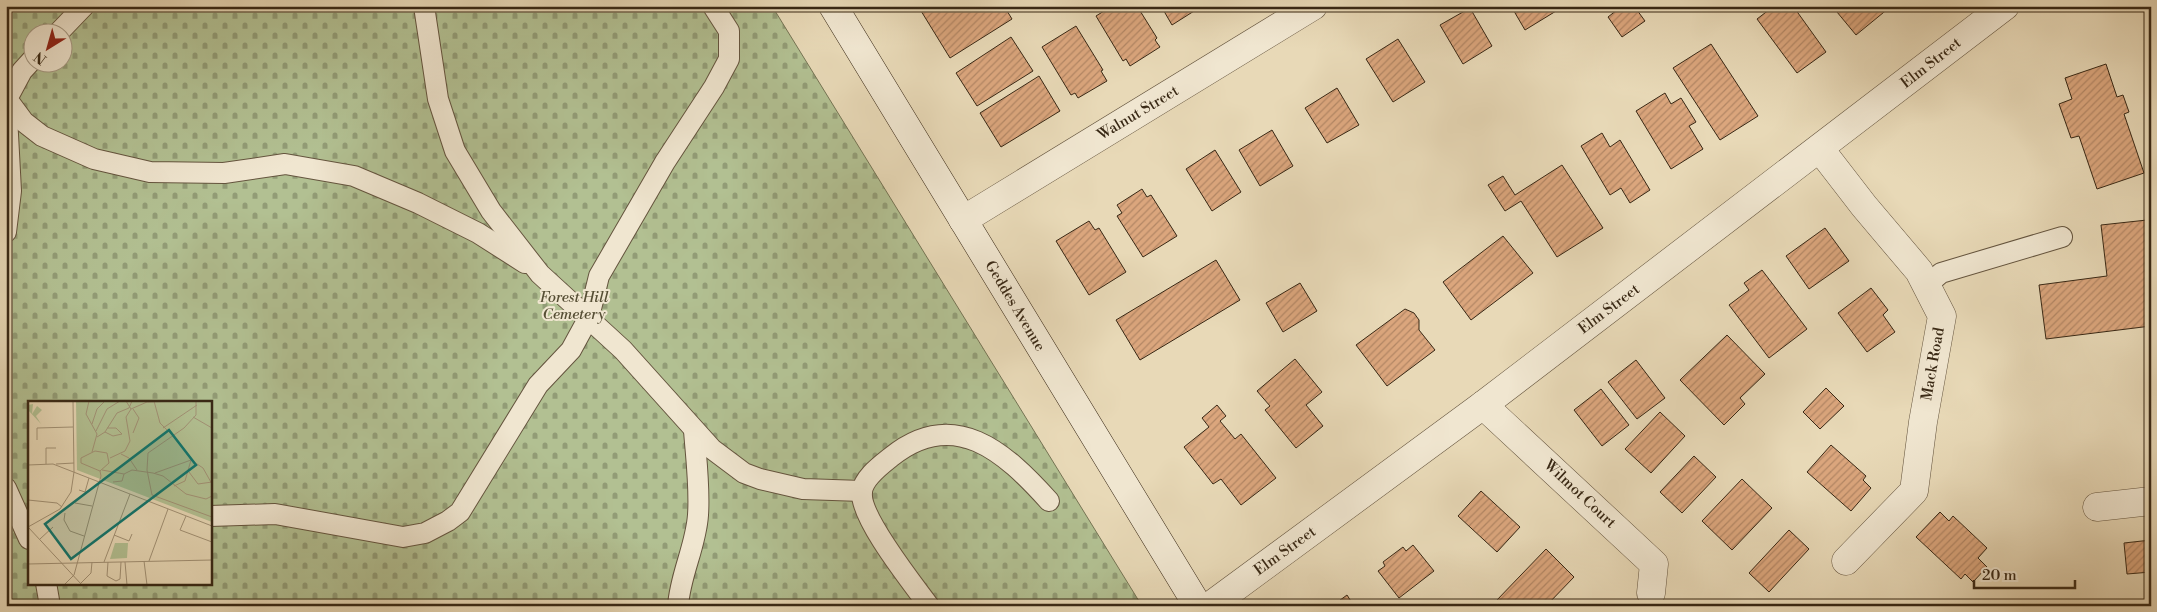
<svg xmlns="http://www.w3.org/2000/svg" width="2157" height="612" viewBox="0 0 2157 612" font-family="'Libre Bodoni',serif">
<defs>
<pattern id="cemetery-stones" width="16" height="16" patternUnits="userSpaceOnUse" patternTransform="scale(1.25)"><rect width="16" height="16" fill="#b2c092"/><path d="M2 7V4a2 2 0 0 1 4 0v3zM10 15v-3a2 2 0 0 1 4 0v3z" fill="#929c76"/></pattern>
<pattern id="building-hatch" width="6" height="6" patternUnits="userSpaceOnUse" patternTransform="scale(1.25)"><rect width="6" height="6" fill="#dba67d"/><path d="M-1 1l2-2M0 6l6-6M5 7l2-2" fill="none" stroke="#b38765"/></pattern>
</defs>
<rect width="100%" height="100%" fill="#e8d9b7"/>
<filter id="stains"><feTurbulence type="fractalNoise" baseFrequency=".004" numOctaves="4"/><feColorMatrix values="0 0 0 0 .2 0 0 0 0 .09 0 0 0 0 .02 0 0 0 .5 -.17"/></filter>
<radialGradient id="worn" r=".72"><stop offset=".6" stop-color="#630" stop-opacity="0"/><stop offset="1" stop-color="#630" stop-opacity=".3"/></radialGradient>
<path fill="url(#cemetery-stones)" stroke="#757454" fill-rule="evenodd" d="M6,6H772L1142,606H6ZM32,32H62V62H32ZM29,402H210V583H29Z"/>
<g fill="url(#building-hatch)" stroke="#382815">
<path d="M918,6H1004L1012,19L950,58Z"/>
<path d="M1112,6H1137L1157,38L1155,40L1160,47L1130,66L1126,59L1123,61L1096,16Z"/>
<path d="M1161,6H1202L1172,25Z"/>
<path d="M1511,6H1560L1561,8L1525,30Z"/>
<path d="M1622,6H1634L1645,21L1622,37L1608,17Z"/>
<path d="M1774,6H1793L1826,52L1797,73L1757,19Z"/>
<path d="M1832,6H1888L1889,8L1856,35Z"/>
<path d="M1470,8L1492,46L1463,64L1440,25Z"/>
<path d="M1076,26L1103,70L1101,71L1107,81L1078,98L1075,93L1071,95L1042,47Z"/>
<path d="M1011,37L1033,71L977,106L956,73Z"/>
<path d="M1398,39L1425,82L1393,102L1366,59Z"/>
<path d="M1711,44L1758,116L1720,140L1673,68Z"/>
<path d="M2106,64L2117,97L2123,95L2129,112L2124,114L2144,173L2097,189L2079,136L2071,138L2059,104L2072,99L2065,78Z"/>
<path d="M1039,76L1060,111L1001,147L980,113Z"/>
<path d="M1337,88L1359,125L1327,143L1305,108Z"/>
<path d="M1665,93L1671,104L1681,98L1696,122L1689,126L1703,149L1671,169L1636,111Z"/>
<path d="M1272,130L1293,166L1260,186L1239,150Z"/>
<path d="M1602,133L1610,147L1620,140L1650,190L1630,203L1621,188L1610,195L1581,146Z"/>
<path d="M1215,150L1241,192L1212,211L1186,169Z"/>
<path d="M1562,165L1603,228L1557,257L1521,201L1505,211L1488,185L1503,176L1515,195Z"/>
<path d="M1142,189L1147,197L1151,195L1177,236L1143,257L1117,216L1122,213L1117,205Z"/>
<path d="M2147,220L2151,252V326L2046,339L2039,285L2107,276L2101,225Z"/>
<path d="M1089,221L1095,230L1099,228L1126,272L1089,295L1056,241Z"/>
<path d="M1825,228L1849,261L1809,289L1786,256Z"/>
<path d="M1503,236L1533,273L1471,320L1443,282Z"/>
<path d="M1216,260L1240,300L1140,360L1116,320Z"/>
<path d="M1762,270L1807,329L1769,358L1729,305L1749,290L1744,283Z"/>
<path d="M1300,283L1317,311L1283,332L1266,303Z"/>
<path d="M1871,288L1888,310L1883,315L1895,332L1867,352L1838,313Z"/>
<path d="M1405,309L1414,313L1419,320V330L1435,350L1387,386L1356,345Z"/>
<path d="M1727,335L1765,374L1740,398L1745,404L1724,425L1680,380Z"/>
<path d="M1295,359L1322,392L1306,405L1323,426L1296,448L1265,410L1270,406L1257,391Z"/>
<path d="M1636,360L1665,398L1637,419L1608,382Z"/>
<path d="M1826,388L1844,406L1820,429L1803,412Z"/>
<path d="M1601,389L1629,425L1602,446L1574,410Z"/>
<path d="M1217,405L1226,416L1220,421L1235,439L1241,434L1276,478L1241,505L1221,479L1213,484L1184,447L1209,427L1202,418Z"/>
<path d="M1660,412L1685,436L1651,473L1625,449Z"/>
<path d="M1831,445L1866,476L1863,480L1871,488L1851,511L1807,472Z"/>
<path d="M1694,456L1716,477L1682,513L1660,492Z"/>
<path d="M1742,479L1772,508L1732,550L1702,521Z"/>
<path d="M1481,491L1520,527L1497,552L1458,516Z"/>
<path d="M1940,512L1949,521L1953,516L1987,548L1978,558L1987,567L1973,582L1965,574L1961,579L1916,537Z"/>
<path d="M1789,530L1809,549L1769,592L1749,573Z"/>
<path d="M2151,540V572L2127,574L2124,543Z"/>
<path d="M1413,545L1434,571L1399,598L1378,571L1385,566L1383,562L1403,547L1406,551Z"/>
<path d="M1546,549L1574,577L1546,606H1501L1496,601Z"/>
<path d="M1347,595L1354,606H1332Z"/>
</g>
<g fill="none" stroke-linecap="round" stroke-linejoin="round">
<defs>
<g id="lane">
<path d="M424,6L438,99L455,151L491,211L540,274L623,350L712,449L744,473L760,479L803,489L862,491"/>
<path d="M59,32L84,6"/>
<path d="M32,60L22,71L7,99L24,122L42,136L94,159L150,172L224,173L285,164L354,176L418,203L478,233L525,263"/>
<path d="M6,97L11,191L6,232"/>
<path d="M1926,286L1941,273L2062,237"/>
<path d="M6,488L29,539"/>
<path d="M210,516L275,514L403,537L425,533L448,521L460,512L538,385L571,350L589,317L599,276L665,162L714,87L729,59V31L713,6"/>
<path d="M46,583L50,606"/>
<path d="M678,606C680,575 696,546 698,515C700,487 696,458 694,430"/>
<path d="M929,606C913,584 859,517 862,492C863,478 881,465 891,457C954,406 1005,452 1049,501"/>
</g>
<g id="street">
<path d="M1820,149L1864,206L1919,271L1942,316L1923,422L1914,491L1846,561"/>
<path d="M963,220L1313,6"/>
<path d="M1483,405L1654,564L1651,593"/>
<path d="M2097,507L2151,501"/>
<path d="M1210,606L1483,405L2005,6"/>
</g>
<path id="secondary" d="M833,6L1198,606"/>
</defs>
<use href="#lane" stroke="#64543e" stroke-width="22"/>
<use href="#street" stroke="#64543e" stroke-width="29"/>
<use href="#secondary" stroke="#382815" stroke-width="29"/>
<use href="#lane" stroke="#f0e6d0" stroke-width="20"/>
<use href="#street" stroke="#f0e6d0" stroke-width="28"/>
<use href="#secondary" stroke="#f0e6d0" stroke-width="28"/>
</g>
<g text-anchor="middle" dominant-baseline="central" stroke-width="4" stroke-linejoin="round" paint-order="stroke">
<g font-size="15" fill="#382815" stroke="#f0e6d0">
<text transform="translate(1931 63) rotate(-38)">Elm Street</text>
<text transform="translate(1138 113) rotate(-31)">Walnut Street</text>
<text transform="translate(1015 306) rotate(59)">Geddes Avenue</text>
<text transform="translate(1609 309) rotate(-37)">Elm Street</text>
<text transform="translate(1933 364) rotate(-80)">Mack Road</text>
<text transform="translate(1580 494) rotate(43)">Wilmot Court</text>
<text transform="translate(1285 551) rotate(-36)">Elm Street</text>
</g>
<g font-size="15" font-style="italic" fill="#564e34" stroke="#f0e6d0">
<text x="574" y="297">Forest Hill<tspan x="574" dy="17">Cemetery</tspan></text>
</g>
</g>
<g transform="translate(28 401)">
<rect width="184" height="184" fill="#e8d9b7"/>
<path d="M5,3L4,13L9,5L14,9L8,15L13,23L0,9V4Z" fill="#b2c092"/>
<path d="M48,0H184V121L49,69Z" fill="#b2c092"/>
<path d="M87,142H100L99,157L82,158Z" fill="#b2c092"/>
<path fill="none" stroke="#a29276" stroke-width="1" d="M61,0L58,13L69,33L64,51M98,0L103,8L119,1L154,0M126,0L132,22L151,41L163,59L175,67L184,83M168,0V14L156,27L120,52L119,69L124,94L184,116M105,8L111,17L105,32M165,16L184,27M64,23L69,8L77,0M135,27L169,4M68,30L79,8L92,0M77,31L85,35L94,33L88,27H79M69,36L77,31L89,12L101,7L104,0M9,39V27L45,26M93,53L101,57L109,69M82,57L97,50L102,40L98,16L103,8M18,63V47H28M28,63L46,62M0,64L25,63L184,125M74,69L96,73L94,80L85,81M161,71L170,83L184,81M127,72L163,59L157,80L146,85M96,73L104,69L125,72L135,75L158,93L178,98L184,95M51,89L57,91L61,77M0,99L29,102L34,106M47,102L64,105M37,112L36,119L42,130L56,135M158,115L152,129L184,141M0,126L32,108L43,91L46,71L45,0M0,126L54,184M86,134L101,140L104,133M12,138L25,126M116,160L119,184M121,160L140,108M76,161L102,93M80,161L79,175L88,180L92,178L93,161M97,161L99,184M0,163L184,159M53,182L63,172L64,161M36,184L46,174L73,75L72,70L53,62V57L67,50L79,52L81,62L72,70"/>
<path fill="#0f766e" fill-opacity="0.15" stroke="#0f766e" stroke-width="2.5" d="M141,29L168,64L43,158L17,123Z"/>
<rect width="184" height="184" fill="none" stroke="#382815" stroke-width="2.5"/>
</g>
<rect width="2157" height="612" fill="none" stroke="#e8d9b7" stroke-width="25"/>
<rect x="8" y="8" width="2142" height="597" fill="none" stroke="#382815" stroke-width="2.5"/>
<rect x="12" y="12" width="2132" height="587" fill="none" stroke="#382815"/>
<g transform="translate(48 48) rotate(217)"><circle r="24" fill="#f0e6d0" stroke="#a69a85"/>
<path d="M0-4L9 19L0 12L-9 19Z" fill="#8f2418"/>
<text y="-8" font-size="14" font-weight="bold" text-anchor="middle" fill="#382815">N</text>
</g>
<path d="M1974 580v8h101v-8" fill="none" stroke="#382815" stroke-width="2.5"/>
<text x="1982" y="580" font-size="15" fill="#382815" stroke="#f0e6d0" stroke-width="4" paint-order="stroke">20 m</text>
<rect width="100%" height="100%" filter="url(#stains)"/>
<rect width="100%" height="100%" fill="url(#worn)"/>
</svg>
